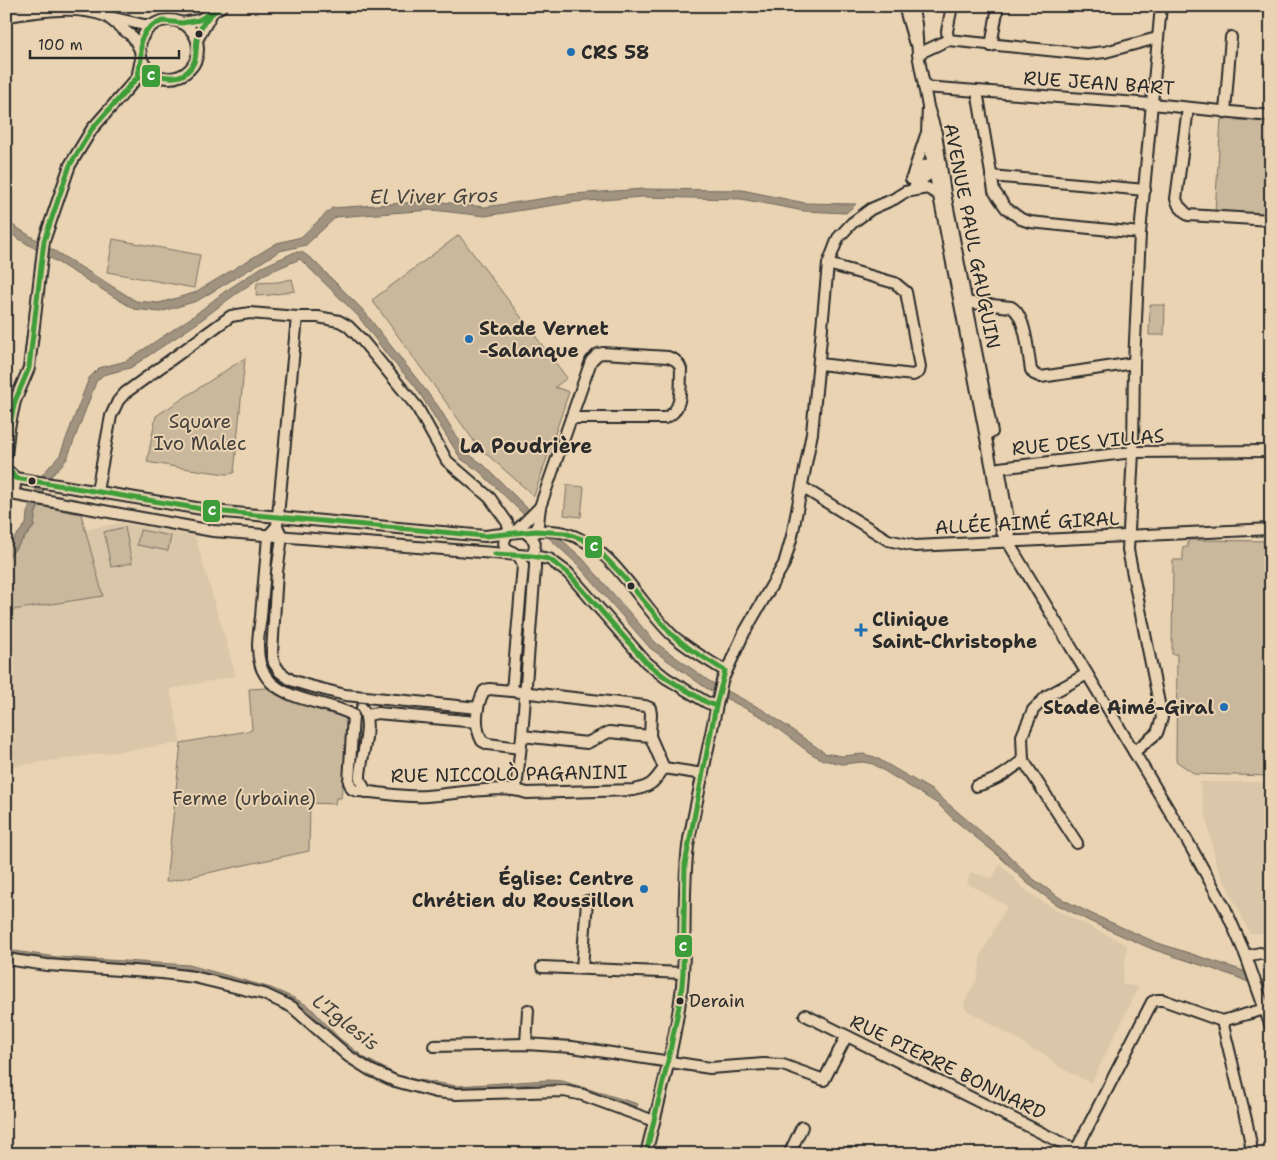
<svg xmlns="http://www.w3.org/2000/svg" width="1277" height="1160" viewBox="0 0 1277 1160" font-family="'Shantell Sans',sans-serif">
<rect width="100%" height="100%" fill="#e9d3b2"/>
<filter id="ink" filterUnits="userSpaceOnUse"><feTurbulence type="fractalNoise" baseFrequency=".02" numOctaves="2"/><feDisplacementMap in="SourceGraphic" scale="10" xChannelSelector="R" yChannelSelector="G"/><feConvolveMatrix kernelMatrix="1 2 1 2 8 2 1 2 1" color-interpolation-filters="sRGB"/></filter>
<g filter="url(#ink)">
<g fill="#dac6a8">
<path d="M120,523L195,536L236,676L170,689L181,743L6,767V611L102,596L85,530Z"/>
<path d="M1199,782H1271V933H1250L1216,864Z"/>
<path d="M1000,864L1023,888L1044,903L1074,919L1127,945L1122,984L1139,987L1091,1083L1061,1068L1044,1054L1029,1048L1018,1039L965,1009L964,1003L978,976L981,955L1007,906L967,883L971,872L992,879Z"/>
</g>
<g fill="#cab89c" stroke="#7a7264">
<path d="M1221,119L1271,122V216L1215,212Z"/>
<path d="M459,235L567,378L555,387L569,392L534,496L473,442L474,441L372,300Z"/>
<path d="M113,239L200,255L194,288L107,272Z"/>
<path d="M292,279L295,291L270,295L256,296L257,283L278,282Z"/>
<path d="M1150,305H1165L1164,335H1149Z"/>
<path d="M245,358L234,473L226,474L182,468L147,462L156,416Z"/>
<path d="M567,485L584,487L581,517L564,515Z"/>
<path d="M39,506L81,514L103,596L6,611V563L10,555L34,527L35,515Z"/>
<path d="M125,527L132,563L111,567L104,532Z"/>
<path d="M140,530L171,536L168,551L137,545Z"/>
<path d="M1188,540L1271,541V776L1195,774L1176,761L1177,654H1172L1173,560H1183V547H1188Z"/>
<path d="M268,688L312,708L343,715L349,725L341,798H336L335,804L310,803L309,851L166,882L181,743L252,730L249,689Z"/>
</g>
<g fill="#a0937f" stroke="#71695d">
<path d="M643,189L742,190L805,203L856,204L846,213L804,211L741,199L643,197L574,202L485,216L432,210L336,217L306,245L280,251L197,301L160,312L134,309L6,231V221L136,301L159,303L194,293L277,243L301,237L332,208L433,201L485,207L573,194Z"/>
<path d="M295,252H302L313,260L363,310L438,406L467,453L484,465L525,506L583,559L656,643L709,681L765,711L825,753L842,756L863,754L875,757L933,791L1004,851L1032,878L1060,898L1092,914L1155,942L1241,970L1271,984V992L1234,976L1152,949L1089,921L1056,904L1027,883L999,856L953,819L938,804L873,764L863,762L842,764L823,760L810,753L762,717L706,688L650,648L577,564L520,511L479,471L461,459L415,386L388,356L358,316L300,259L265,274L229,299L196,324L130,368L103,375L96,382L67,459L47,481L35,515L34,526L10,555L6,563V548L26,524L27,513L41,476L60,455L89,378L99,368L126,361L192,317L224,292L262,267Z"/>
<path d="M6,950L57,957L189,965L271,988L294,998L310,1007L339,1038L365,1058L397,1075L413,1079L457,1086L548,1080L562,1081L638,1104L637,1107L561,1084L548,1083L456,1089L412,1082L396,1078L363,1060L337,1040L308,1010L285,997L270,991L188,969L57,960L6,953Z"/>
</g>
<g fill="none" stroke-linecap="round" stroke-linejoin="round">
<defs>
<g id="minor">
<path d="M904,6L914,41"/>
<path d="M912,6L916,24L918,54L928,107L936,133L945,193L992,432"/>
<path d="M6,16C38,12 74,4 106,16"/>
<circle cx="169" cy="49" r="29"/>
<path d="M182,23L199,20L222,6"/>
<path d="M197,40L211,15"/>
<path d="M948,40L1087,54L1105,52L1157,38"/>
<path d="M948,40L947,31L952,6"/>
<path d="M991,46L998,6"/>
<path d="M140,50L133,37L106,16L144,25H153"/>
<path d="M918,54L948,40"/>
<path d="M924,87L1152,104L1271,116"/>
<path d="M977,91L994,191L1006,208L1021,219L1030,222L1140,233"/>
<path d="M928,107L927,134L992,469L1002,532L1188,842L1225,908L1246,956L1271,1027"/>
<path d="M1188,108L1176,199L1179,206L1188,215L1271,220"/>
<path d="M1225,112L1231,37"/>
<path d="M913,174L926,135"/>
<path d="M991,176L1145,190"/>
<path d="M911,179L922,167L932,163L935,166"/>
<path d="M912,190L925,177L937,169"/>
<path d="M963,302L1011,307C1026,315 1028,353 1031,370L1034,374L1041,377L1134,363"/>
<path d="M297,317L277,526L282,537L277,572L272,653L274,663L280,672L291,680L306,685L345,695L478,708"/>
<path d="M820,364L913,375L919,372L920,367L906,292L895,283L828,264"/>
<path d="M6,455L9,428L15,401L29,368L44,241L70,165L92,129L137,78L141,59"/>
<path d="M999,468L1133,452L1271,451"/>
<path d="M6,470C18,476 18,490 7,497"/>
<path d="M1000,473L1010,531L1009,541"/>
<path d="M15,478L214,511L485,536C506,534 545,527 565,533C612,545 638,602 671,634C686,648 708,660 725,671"/>
<path d="M802,487L888,540L915,546L1271,529"/>
<path d="M97,491L111,416L118,401L125,393L231,316L250,313L297,317H318L339,321L348,326L362,340L417,407L447,461L490,498L507,522L510,533"/>
<path d="M11,494L213,531L532,556L549,559L568,573L646,662L666,678L706,702L716,706"/>
<path d="M277,526L268,536C266,563 263,590 261,617C259,631 256,648 260,663C262,672 269,682 277,687C300,703 329,702 353,715L349,782L352,789L357,791C380,792 404,798 427,796C458,794 497,784 527,793L634,790C652,786 654,782 664,768"/>
<path d="M515,532L540,507"/>
<path d="M537,532L540,507L591,361L598,354L603,353L668,357C675,359 679,362 681,369C680,386 684,411 665,418H572"/>
<path d="M508,533C497,551 512,548 520,558C521,560 523,565 523,566L512,691"/>
<path d="M362,708C374,723 360,759 360,777C360,782 364,787 366,792"/>
<path d="M366,717L368,715L377,713L477,722"/>
<path d="M522,736L587,743L609,732L650,736"/>
<path d="M520,748L488,744L482,741C474,726 476,706 484,691L489,689L512,691L645,706L650,708L651,714L650,736L664,768"/>
<path d="M1134,752L1157,733L1162,718L1128,550L1133,452L1134,363L1140,233L1161,6"/>
<path d="M664,768L703,774"/>
<path d="M976,786C996,781 1007,773 1023,760"/>
<path d="M516,789L522,736L535,568V561L532,556C537,542 536,541 525,532"/>
<path d="M1077,843L1023,760L1022,736L1033,710L1047,696L1087,674"/>
<path d="M1246,956L1260,953L1271,957"/>
<path d="M6,959L47,965L162,973L194,977L264,994L292,1007L348,1056L370,1070L395,1081L436,1092L456,1094L564,1091L583,1095L654,1121"/>
<path d="M542,967L683,973"/>
<path d="M582,968L587,901"/>
<path d="M805,1015L1076,1150L1152,1002L1157,1000H1163L1222,1021L1265,1009"/>
<path d="M1222,1021L1247,1124L1251,1145V1154"/>
<path d="M526,1044L528,1010"/>
<path d="M434,1046L526,1044L572,1047L710,1068L764,1064L783,1065L824,1080L846,1037"/>
<path d="M646,1154C659,1101 674,1048 681,994C688,943 681,890 689,839L722,681L744,633L784,564L792,536L812,433L828,264L838,238L852,223L871,209L894,199L905,192L927,188L938,194"/>
<path d="M789,1154L802,1127"/>
</g>
</defs>
<use href="#minor" stroke="#2b2b2b" stroke-width="14"/>
<use href="#minor" stroke="#e9d3b2" stroke-width="10"/>
<defs>
<g id="bus-1">
<path d="M120,98C125,92 129,85 135,80C151,68 172,85 187,72C198,62 195,53 197,40C199,26 210,14 222,6"/>
<path d="M6,453L9,428L15,401L29,368L44,241L70,165L92,129L137,78L141,59V40L146,31L153,25L163,21L182,23L199,20L222,6"/>
<path d="M6,470L12,473L15,478L214,511L485,536L536,531L565,533L582,539L597,549L623,576L671,634L690,649L725,671L716,706L685,864L683,973L681,996L668,1061L646,1154"/>
<path d="M495,554L532,556L549,559L568,573L646,662L666,678L706,702L716,706"/>
</g>
</defs>
<use href="#bus-1" stroke="#e9d3b2" stroke-width="9"/>
<use href="#bus-1" stroke="#3c9d39" stroke-width="5"/>
</g>
</g>
<g fill="#2b2b2b" stroke="#e9d3b2" stroke-width="2">
<circle cx="199" cy="34" r="4.5"/>
<circle cx="32" cy="481" r="4.5"/>
<circle cx="631" cy="586" r="4.5"/>
<circle cx="680" cy="1001" r="4.5"/>
</g>
<g fill="#1f6fb2" stroke="#e9d3b2" stroke-width="2">
<circle cx="571" cy="52" r="5"/>
<circle cx="469" cy="339" r="5"/>
<path d="M858.5 622.5h5v5h5v5h-5v5h-5v-5h-5v-5h5z"/>
<circle cx="1224" cy="707" r="5"/>
<circle cx="644" cy="889" r="5"/>
</g>
<g text-anchor="middle" dominant-baseline="central" stroke-width="4" stroke-linejoin="round" paint-order="stroke">
<g font-size="18" fill="#2b2b2b" stroke="#e9d3b2" text-anchor="start">
<text x="689" y="1001">Derain</text>
</g>
<g font-size="19" font-weight="bold" fill="#2b2b2b" stroke="#e9d3b2" text-anchor="start">
<text x="581" y="52">CRS 58</text>
<text x="479" y="328">Stade Vernet<tspan x="479" dy="22">-Salanque</tspan></text>
<text x="872" y="619">Clinique<tspan x="872" dy="22">Saint-Christophe</tspan></text>
<text x="1214" y="707" text-anchor="end">Stade Aimé-Giral</text>
<text x="634" y="878" text-anchor="end">Église: Centre<tspan x="634" dy="22">Chrétien du Roussillon</tspan></text>
</g>
<g font-size="19" fill="#2b2b2b" stroke="#e9d3b2">
<text transform="translate(1099 83) rotate(4)">RUE JEAN BART</text>
<text transform="translate(972 236) rotate(79)">AVENUE PAUL GAUGUIN</text>
<text transform="translate(1088 442) rotate(-5)">RUE DES VILLAS</text>
<text transform="translate(1027 523) rotate(-3)">ALLÉE AIMÉ GIRAL</text>
<text transform="translate(509 774) rotate(-1)">RUE NICCOLÒ PAGANINI</text>
<text transform="translate(948 1067) rotate(26)">RUE PIERRE BONNARD</text>
</g>
<g font-size="19" fill="#43403c" stroke="#e9d3b2">
<text x="200" y="421">Square<tspan x="200" dy="22">Ivo Malec</tspan></text>
<text x="244" y="798">Ferme (urbaine)</text>
</g>
<g font-size="20" font-style="italic" fill="#484540" stroke="#e9d3b2">
<text transform="translate(434 196) rotate(-1)">El Viver Gros</text>
<text transform="translate(346 1022) rotate(38)">L'Iglesis</text>
</g>
<g font-size="20" font-weight="bold" fill="#2b2b2b" stroke="#e9d3b2">
<text x="526" y="446">La Poudrière</text>
</g>
</g>
<g stroke="#e9d3b2" stroke-width="2">
<rect x="141" y="64" width="20" height="24" rx="5" fill="#3c9d39"/>
<rect x="202" y="499" width="19" height="24" rx="5" fill="#3c9d39"/>
<rect x="584" y="535" width="19" height="24" rx="5" fill="#3c9d39"/>
<rect x="674" y="934" width="19" height="24" rx="5" fill="#3c9d39"/>
</g>
<g font-size="14" text-anchor="middle" font-weight="bold" fill="#fff">
<text x="151" y="80">C</text>
<text x="212" y="515">C</text>
<text x="594" y="551">C</text>
<text x="683" y="951">C</text>
</g>
<rect width="1277" height="1160" fill="none" stroke="#e9d3b2" stroke-width="25"/>
<rect x="12" y="12" width="1252" height="1135" fill="none" stroke="#2b2b2b" stroke-width="2" filter="url(#ink)"/>
<path d="M30 50v8h149v-8" fill="none" stroke="#2b2b2b" stroke-width="2.5"/>
<text x="38" y="50" font-size="15" fill="#2b2b2b" stroke="#e9d3b2" stroke-width="4" paint-order="stroke">100 m</text>
</svg>
